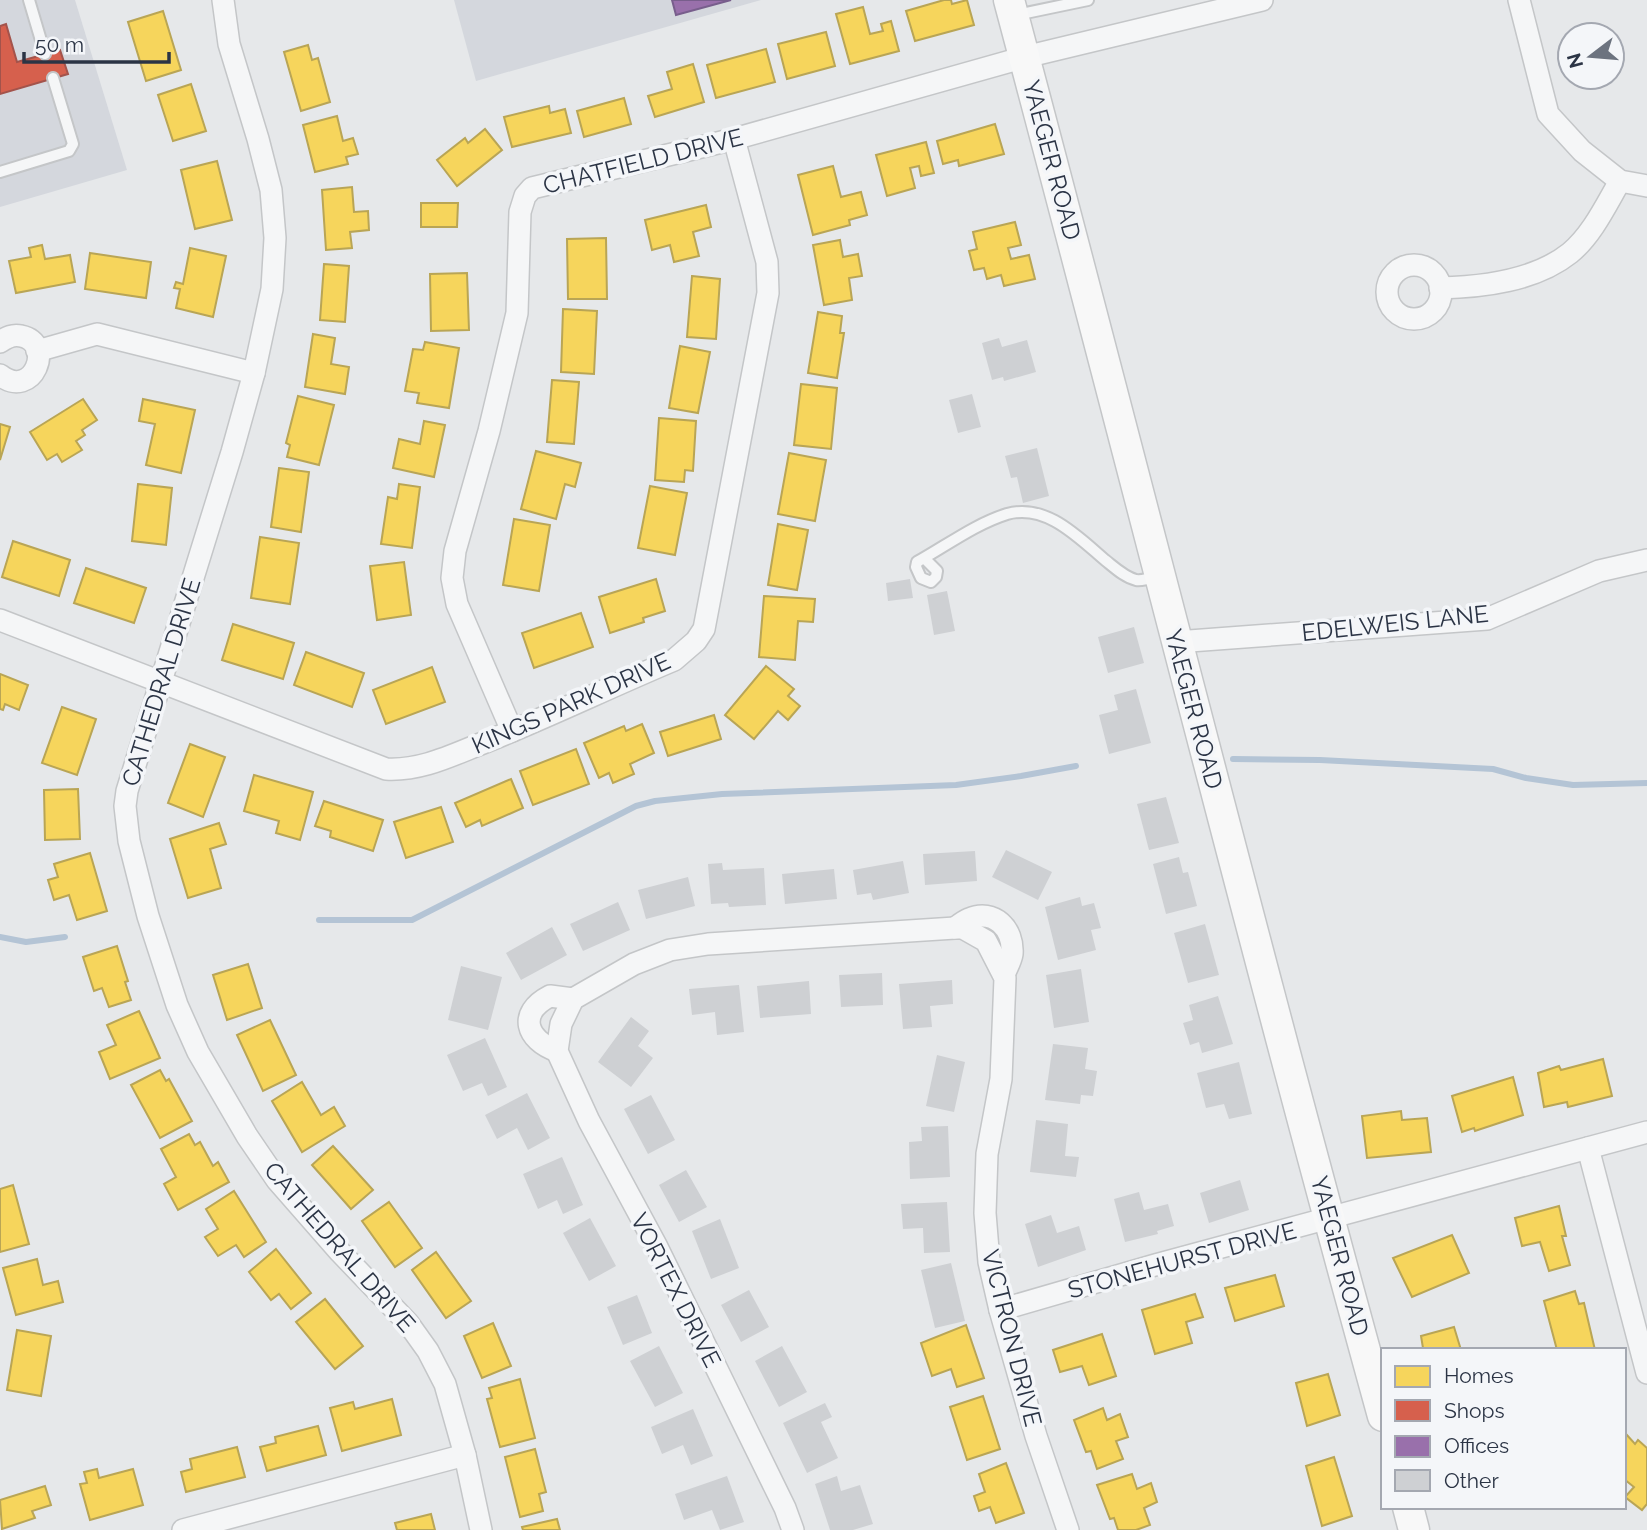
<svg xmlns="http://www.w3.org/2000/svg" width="1647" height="1530" viewBox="0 0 1647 1530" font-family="Raleway,sans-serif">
<rect width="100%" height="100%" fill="#e6e8ea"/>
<g fill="#d4d7dd">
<path d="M0,0H75L127,170L0,207Z"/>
<path d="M454,0H761L476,81Z"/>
</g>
<g fill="#f6d55c" stroke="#b9a555" stroke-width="2">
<path d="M944,0H951L952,4L967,0L974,25L915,41L906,11Z"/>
<path d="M863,7L870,34L883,31L881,24L891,21L899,51L850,64L836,14Z"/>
<path d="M163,11L181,70L146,81L128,22Z"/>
<path d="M826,32L835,66L787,79L778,44Z"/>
<path d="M308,45L312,60L318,58L330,102L301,111L284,52Z"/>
<path d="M766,49L775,82L716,98L707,65Z"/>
<path d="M693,64L704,102L655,117L648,96L672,89L667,72Z"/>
<path d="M191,84L206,131L173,141L158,95Z"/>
<path d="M624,98L631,124L584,137L577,111Z"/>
<path d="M549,106L550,113L565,109L571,133L512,147L504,117Z"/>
<path d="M337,116L343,141L353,138L358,154L346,157L348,164L315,172L303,125Z"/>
<path d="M995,124L1004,154L959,166L958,160L943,164L937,141Z"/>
<path d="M485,129L502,150L457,186L437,160L465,138L468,143Z"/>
<path d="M926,142L934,173L921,176L919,166L910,168L915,188L887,196L876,155Z"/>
<path d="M217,161L232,220L195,229L181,170Z"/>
<path d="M833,166L841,197L861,192L867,215L849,220L850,225L813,235L798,175Z"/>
<path d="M352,187L354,212L368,211L369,230L350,232L352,248L326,250L322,190Z"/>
<path d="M421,203H458L457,227H421Z"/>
<path d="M706,205L711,227L693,232L699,256L674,262L670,245L652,250L645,220Z"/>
<path d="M1015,222L1021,245L1008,248L1011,259L1029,255L1035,279L1004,286L1001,275L987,279L984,268L974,270L969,251L977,249L973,232Z"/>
<path d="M606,238L607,299H568L567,239Z"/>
<path d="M840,240L843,257L858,254L862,276L849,278L852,300L824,305L813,245Z"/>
<path d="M42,245L45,259L70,255L75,282L16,293L9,261L31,257L29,248Z"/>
<path d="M190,248L226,256L213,317L176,308L180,289L174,288L176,282L183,284Z"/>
<path d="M90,253L151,262L146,298L85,289Z"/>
<path d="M324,264L349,266L345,322L320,320Z"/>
<path d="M467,273L469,330L431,331L430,274Z"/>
<path d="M692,276L720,279L716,339L687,337Z"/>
<path d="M563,309L597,311L594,374L561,372Z"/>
<path d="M818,312L842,316L840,333H844L837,378L808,373Z"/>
<path d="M313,334L335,338L331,364L349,367L345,394L305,387Z"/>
<path d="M425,342L459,348L449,408L417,403L419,393L405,391L413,349L423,350Z"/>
<path d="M680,346L710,352L698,413L669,408Z"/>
<path d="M552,380L579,382L574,444L547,442Z"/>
<path d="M801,384L837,388L831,449L794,445Z"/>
<path d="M298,396L334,405L319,465L287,457L290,445L286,443Z"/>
<path d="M83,399L97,420L82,430L85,435L76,441L82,450L62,462L57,454L47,460L30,432Z"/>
<path d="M143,399L195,410L181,473L146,465L155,424L139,421Z"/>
<path d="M659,418L696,421L693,471L685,470L684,482L655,480Z"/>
<path d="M424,421L445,425L434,477L393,468L399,439L420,444Z"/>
<path d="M0,424L10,427L0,460Z"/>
<path d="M536,451L581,463L575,487L565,484L556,519L521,509Z"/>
<path d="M789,453L826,460L815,521L778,514Z"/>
<path d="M279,468L309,472L301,532L271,527Z"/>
<path d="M138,484L172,488L166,545L132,541Z"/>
<path d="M399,484L420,487L412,548L381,544L388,497L397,499Z"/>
<path d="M650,486L687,493L675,555L638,548Z"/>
<path d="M514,519L550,525L539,591L503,585Z"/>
<path d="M778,524L808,530L797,590L768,585Z"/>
<path d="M260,537L299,543L290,604L251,598Z"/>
<path d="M13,541L70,560L59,596L2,577Z"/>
<path d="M404,562L411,615L377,620L370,566Z"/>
<path d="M86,568L146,588L134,623L74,603Z"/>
<path d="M656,579L665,611L643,618L644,622L610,633L599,597Z"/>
<path d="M764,596L815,599L813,622L798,621L795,660L759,657Z"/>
<path d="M581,613L593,647L534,668L522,633Z"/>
<path d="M233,624L294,643L283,679L222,660Z"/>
<path d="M306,652L364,673L352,707L294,685Z"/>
<path d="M766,666L794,689L788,696L800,706L788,720L778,711L754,739L725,715Z"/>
<path d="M432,667L445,702L386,724L373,690Z"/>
<path d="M0,674L28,685L19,710L5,704L3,710L0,709Z"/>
<path d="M62,707L96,719L77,775L42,763Z"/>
<path d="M714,715L721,739L668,756L660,732Z"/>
<path d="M642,724L654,753L630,764L634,774L613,783L609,773L599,778L584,743L624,726L626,731Z"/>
<path d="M190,744L225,757L203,817L168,803Z"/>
<path d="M576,749L589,784L533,805L520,771Z"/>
<path d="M254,775L313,792L300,840L276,833L279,821L244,811Z"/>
<path d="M511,779L523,808L482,826L480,820L466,827L455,803Z"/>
<path d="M78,789L80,839L45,840L44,790Z"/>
<path d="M324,801L383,820L373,851L330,837L331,831L315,826Z"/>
<path d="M441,807L453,842L406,858L394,822Z"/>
<path d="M219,823L226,844L210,849L221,888L188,898L170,839Z"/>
<path d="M90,853L107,911L77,920L69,895L54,900L48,880L58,877L54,864Z"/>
<path d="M117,946L128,981L125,982L131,1000L109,1007L102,988L94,991L83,957Z"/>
<path d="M248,964L262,1008L227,1020L213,975Z"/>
<path d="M139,1011L160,1058L110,1079L99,1052L116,1045L107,1025Z"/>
<path d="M270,1020L296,1075L263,1091L237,1035Z"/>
<path d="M1603,1059L1612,1096L1568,1107L1567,1102L1544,1107L1538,1073L1559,1066L1561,1070Z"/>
<path d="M160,1070L166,1081L169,1079L192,1121L160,1138L131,1085Z"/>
<path d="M1513,1077L1523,1115L1475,1131L1474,1128L1462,1132L1452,1096Z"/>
<path d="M302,1082L321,1115L334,1107L345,1126L302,1152L272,1101Z"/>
<path d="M1401,1111L1402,1120L1427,1118L1431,1152L1367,1158L1362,1116Z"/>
<path d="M189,1134L195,1145L200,1142L213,1166L218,1162L229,1182L178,1210L164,1184L176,1177L161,1149Z"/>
<path d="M333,1146L373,1190L351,1209L312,1165Z"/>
<path d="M13,1185L29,1244L0,1252V1189Z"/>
<path d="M234,1191L266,1242L244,1257L236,1245L218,1256L205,1237L218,1229L206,1209Z"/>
<path d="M389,1202L422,1248L395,1267L362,1221Z"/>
<path d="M1559,1206L1566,1236H1562L1570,1265L1549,1271L1540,1242L1522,1246L1515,1218Z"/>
<path d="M1452,1235L1469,1273L1412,1297L1393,1258Z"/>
<path d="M276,1249L311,1293L291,1309L279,1294L271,1300L249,1272Z"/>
<path d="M436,1252L471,1301L446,1318L412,1270Z"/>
<path d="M37,1259L43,1285L58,1281L63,1302L16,1315L3,1268Z"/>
<path d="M1275,1275L1284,1306L1235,1321L1225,1288Z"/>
<path d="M1575,1291L1579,1304L1584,1303L1595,1350H1557L1544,1301Z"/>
<path d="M1195,1294L1203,1317L1186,1322L1192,1343L1155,1354L1142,1310Z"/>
<path d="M325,1299L363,1346L335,1369L296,1322Z"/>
<path d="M493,1323L511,1366L482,1378L464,1336Z"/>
<path d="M966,1325L984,1378L957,1387L951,1369L932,1376L921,1343Z"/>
<path d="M1454,1327L1461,1350H1419L1423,1348L1421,1336Z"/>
<path d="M17,1330L51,1336L41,1396L7,1390Z"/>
<path d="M1102,1334L1116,1376L1089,1385L1082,1366L1060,1372L1053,1350Z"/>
<path d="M1328,1374L1340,1415L1307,1426L1296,1383Z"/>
<path d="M520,1379L535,1438L500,1447L487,1399L492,1398L489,1388Z"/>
<path d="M983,1396L1000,1449L967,1460L950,1407Z"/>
<path d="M392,1399L401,1435L342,1451L330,1408L353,1402L355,1409Z"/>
<path d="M1103,1408L1107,1420L1120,1414L1128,1437L1116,1441L1123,1459L1097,1469L1091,1451L1086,1452L1074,1420Z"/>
<path d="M318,1426L326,1455L267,1471L260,1447L276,1443L275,1437Z"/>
<path d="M1626,1434L1635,1444L1638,1440L1647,1448V1504L1642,1510L1625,1497L1634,1487L1624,1479Z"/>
<path d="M237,1447L245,1477L186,1492L181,1472L192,1469L190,1459Z"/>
<path d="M535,1449L546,1492L539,1494L543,1511L520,1517L505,1457Z"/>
<path d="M1334,1457L1352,1516L1322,1526L1306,1466Z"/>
<path d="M1006,1463L1024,1513L996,1523L990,1507L979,1511L974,1496L985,1492L979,1474Z"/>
<path d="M97,1469L99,1478L133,1469L143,1505L90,1520L80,1484L87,1483L84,1472Z"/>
<path d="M1132,1474L1137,1489L1151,1483L1157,1502L1144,1508L1150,1525L1136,1530H1118L1114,1518L1110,1519L1097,1485Z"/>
<path d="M45,1486L51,1505L32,1511L35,1518L2,1529L0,1500Z"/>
<path d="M431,1514L435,1530H397L395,1523Z"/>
<path d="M557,1519L560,1530H523L522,1527Z"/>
</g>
<path fill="#d6604d" stroke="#a3534b" stroke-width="2" d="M6,24L17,62L60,50L68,74L0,94V26Z"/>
<path fill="#9970ab" stroke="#785e8c" stroke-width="2" d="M672,0H731L676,15Z"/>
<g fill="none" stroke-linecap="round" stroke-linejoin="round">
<g stroke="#b4c4d5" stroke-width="6">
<path d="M1233,759L1320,760L1493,769L1526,778L1573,785L1647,783"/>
<path d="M319,920H412L636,806L655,801L722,794L956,785L1021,776L1076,766"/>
<path d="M0,937L26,942L65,937"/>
</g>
</g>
<g fill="#ced0d3">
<path d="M999,338L1002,347L1027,340L1036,372L1004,381L1003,377L992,380L982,343Z"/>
<path d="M972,394L981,427L958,433L949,400Z"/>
<path d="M1037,448L1049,496L1023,503L1017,477L1011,478L1005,456Z"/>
<path d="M910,579L913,598L888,601L886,583Z"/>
<path d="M947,591L955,631L934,635L927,595Z"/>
<path d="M1134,627L1144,663L1108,673L1098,637Z"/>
<path d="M1136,689L1151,743L1109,754L1099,715L1118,710L1114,695Z"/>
<path d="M1166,797L1179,843L1149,850L1137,804Z"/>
<path d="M1006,850L1052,872L1038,900L992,877Z"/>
<path d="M975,851L977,881L925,885L923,854Z"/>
<path d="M1179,857L1183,873L1188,872L1197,906L1166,914L1153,864Z"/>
<path d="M903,861L909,893L873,900L871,893L857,895L853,870Z"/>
<path d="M722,863L723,870L764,868L766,905L729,907L728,903L711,904L708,864Z"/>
<path d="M834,869L837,899L785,904L782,874Z"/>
<path d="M688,877L695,906L646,919L638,890Z"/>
<path d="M1080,897L1082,906L1094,903L1101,928L1091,930L1096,950L1058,960L1045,907Z"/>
<path d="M618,902L630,930L583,951L570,924Z"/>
<path d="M1205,924L1219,975L1188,983L1174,933Z"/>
<path d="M552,927L567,955L521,980L506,953Z"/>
<path d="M461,966L502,977L488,1030L448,1020Z"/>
<path d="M1081,969L1089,1022L1054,1028L1046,975Z"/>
<path d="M882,973L883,1005L841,1007L839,975Z"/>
<path d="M952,980L953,1004L930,1006L932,1027L903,1029L899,984Z"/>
<path d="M809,981L811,1014L760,1018L757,986Z"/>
<path d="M739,985L744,1032L717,1035L715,1012L692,1015L689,989Z"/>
<path d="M1218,996L1233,1044L1202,1053L1199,1042L1190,1045L1183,1023L1193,1020L1189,1005Z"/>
<path d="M631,1017L649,1031L638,1046L653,1058L631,1087L598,1062Z"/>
<path d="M485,1038L507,1087L488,1096L482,1083L463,1091L447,1055Z"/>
<path d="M1053,1044L1088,1048L1085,1069L1097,1071L1093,1096L1081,1095L1080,1104L1045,1100Z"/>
<path d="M937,1055L965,1062L954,1112L926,1106Z"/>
<path d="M1239,1062L1252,1114L1229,1119L1224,1104L1206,1108L1197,1073Z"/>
<path d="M527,1093L550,1138L528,1150L517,1128L497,1139L485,1115Z"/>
<path d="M651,1095L675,1140L648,1154L624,1109Z"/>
<path d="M1036,1120L1068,1124L1065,1156L1079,1157L1076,1177L1030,1172Z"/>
<path d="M948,1126L950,1177L910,1179L909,1142L922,1141L921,1127Z"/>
<path d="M562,1157L583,1205L563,1214L557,1200L538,1209L523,1174Z"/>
<path d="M686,1170L707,1207L679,1222L659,1185Z"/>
<path d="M1240,1180L1249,1210L1209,1223L1200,1193Z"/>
<path d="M1139,1192L1144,1210L1168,1204L1174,1226L1157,1231L1158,1234L1125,1242L1114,1199Z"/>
<path d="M947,1202L950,1252L924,1253L923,1228L903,1229L901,1204Z"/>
<path d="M1051,1215L1057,1233L1079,1226L1086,1250L1038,1267L1025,1224Z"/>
<path d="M590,1218L616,1266L589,1281L563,1233Z"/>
<path d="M720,1219L739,1268L711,1279L692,1231Z"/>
<path d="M951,1263L965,1321L935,1328L921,1270Z"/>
<path d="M749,1290L769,1327L741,1342L721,1305Z"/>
<path d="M637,1295L652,1333L623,1345L607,1307Z"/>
<path d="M659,1346L683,1393L655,1407L630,1361Z"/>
<path d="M782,1346L807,1392L779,1407L755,1361Z"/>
<path d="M825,1403L832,1417L821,1422L838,1458L807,1473L783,1423Z"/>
<path d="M693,1409L713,1456L691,1465L683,1445L662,1454L651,1427Z"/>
<path d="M727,1476L744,1522L720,1530L712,1510L684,1520L675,1494Z"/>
<path d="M837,1476L841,1491L860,1485L873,1524L853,1530H830L815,1484Z"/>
</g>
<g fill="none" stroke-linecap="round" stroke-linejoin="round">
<defs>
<g id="lane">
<path d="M29,0L45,54"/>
<path d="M1016,15L1088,0"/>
<path d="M0,172L69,151L73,144L53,78"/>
<path d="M924,558L937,571L936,577L931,582L921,578L916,567L917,562C946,546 975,524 1007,514C1046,503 1078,537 1105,560C1114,567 1124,577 1136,580C1143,581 1151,578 1157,576"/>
</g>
<g id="street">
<path d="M223,0L229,44L258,139L271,190L275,238L272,289L254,373L232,452L127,791L125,806L129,841L148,916L177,1005L198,1052L247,1136L277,1180L340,1252L408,1323L428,1351L445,1384L465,1455L481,1530"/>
<path d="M1519,0L1548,114L1582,151L1620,181L1647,186"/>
<circle cx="1414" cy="292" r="27"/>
<path d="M1440,288C1483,287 1535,281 1570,253C1592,235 1606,205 1620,181"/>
<path d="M0,342C7,337 13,334 21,336C56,343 33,401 0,375"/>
<path d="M37,351L97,334L254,373"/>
<path d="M0,620L386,769C423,771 454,754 488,741C550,716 612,686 674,660L696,641L704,629L768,293L767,262L734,139"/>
<path d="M1176,642L1487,619L1599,571L1647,560"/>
<path d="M512,731L457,604L452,578L455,551L489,431L517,313L520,212L525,196L532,188L734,139L1025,57L1262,0"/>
<path d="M955,928C959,925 964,921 969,919C994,908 1014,929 1012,954C1011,961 1006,969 1004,975"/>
<path d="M557,1051C526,1040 517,1013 550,996L573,999"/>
<path d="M1588,1148L1647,1373"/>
<path d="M1000,1310L1155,1265L1647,1132"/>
<path d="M183,1530L465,1455"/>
<path d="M793,1530L785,1508L657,1247L589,1121L557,1051L561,1024L573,999L634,964L670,950L708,944L955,928H963L986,941L1005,978L1001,1079L987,1154L985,1213L989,1262L1000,1310L1036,1436L1068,1530"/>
</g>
<g id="secondary">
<path d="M1009,0C1135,472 1253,945 1383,1416"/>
<path d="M1408,1507L1414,1530"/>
</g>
</defs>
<use href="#lane" stroke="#c4c6c8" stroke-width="14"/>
<use href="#street" stroke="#c4c6c8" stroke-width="24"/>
<use href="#secondary" stroke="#c4c6c8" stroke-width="33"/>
<use href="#lane" stroke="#f5f6f7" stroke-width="10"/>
<use href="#street" stroke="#f5f6f7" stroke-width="21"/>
<use href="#secondary" stroke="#f8f8f8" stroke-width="30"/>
</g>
<g text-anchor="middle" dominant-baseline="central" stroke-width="7" stroke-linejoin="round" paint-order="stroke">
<g font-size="24" fill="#2b3445" stroke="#f4f6f9">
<text transform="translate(1052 160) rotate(75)">YAEGER ROAD</text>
<text transform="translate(643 161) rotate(-14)">CHATFIELD DRIVE</text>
<text transform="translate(1395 623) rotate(-6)">EDELWEIS LANE</text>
<text transform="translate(161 682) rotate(-73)">CATHEDRAL DRIVE</text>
<text transform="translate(571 703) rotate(-24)">KINGS PARK DRIVE</text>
<text transform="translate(1194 709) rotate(75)">YAEGER ROAD</text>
<text transform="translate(340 1247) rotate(49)">CATHEDRAL DRIVE</text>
<text transform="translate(1340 1256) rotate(75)">YAEGER ROAD</text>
<text transform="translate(1182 1260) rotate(-15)">STONEHURST DRIVE</text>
<text transform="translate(676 1290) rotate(63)">VORTEX DRIVE</text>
<text transform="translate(1012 1338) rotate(76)">VICTRON DRIVE</text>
</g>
</g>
<rect x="1381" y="1348" width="245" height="161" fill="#f4f6f9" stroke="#a4a8b1" stroke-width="2"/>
<rect x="1395" y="1366" width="35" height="21" fill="#f6d55c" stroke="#a4a8b1" stroke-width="2"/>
<text x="1444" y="1383" font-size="21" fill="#2b3445">Homes</text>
<rect x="1395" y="1400" width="35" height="21" fill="#d6604d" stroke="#a4a8b1" stroke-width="2"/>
<text x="1444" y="1418" font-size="21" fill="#2b3445">Shops</text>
<rect x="1395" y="1436" width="35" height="21" fill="#9970ab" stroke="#a4a8b1" stroke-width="2"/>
<text x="1444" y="1453" font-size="21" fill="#2b3445">Offices</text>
<rect x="1395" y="1470" width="35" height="21" fill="#ced0d3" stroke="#a4a8b1" stroke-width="2"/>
<text x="1444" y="1488" font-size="21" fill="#2b3445">Other</text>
<g transform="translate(1591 56) rotate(254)"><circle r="33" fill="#f4f6f9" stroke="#a4a8b1" stroke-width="2"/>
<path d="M0-5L12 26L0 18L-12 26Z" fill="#6c737f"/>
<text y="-10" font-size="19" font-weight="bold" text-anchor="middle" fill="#2b3445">N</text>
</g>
<path d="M24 52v10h145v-10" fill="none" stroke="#2b3445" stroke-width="3.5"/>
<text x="35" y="52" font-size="21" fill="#2b3445" stroke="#f4f6f9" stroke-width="5" paint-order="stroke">50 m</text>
</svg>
